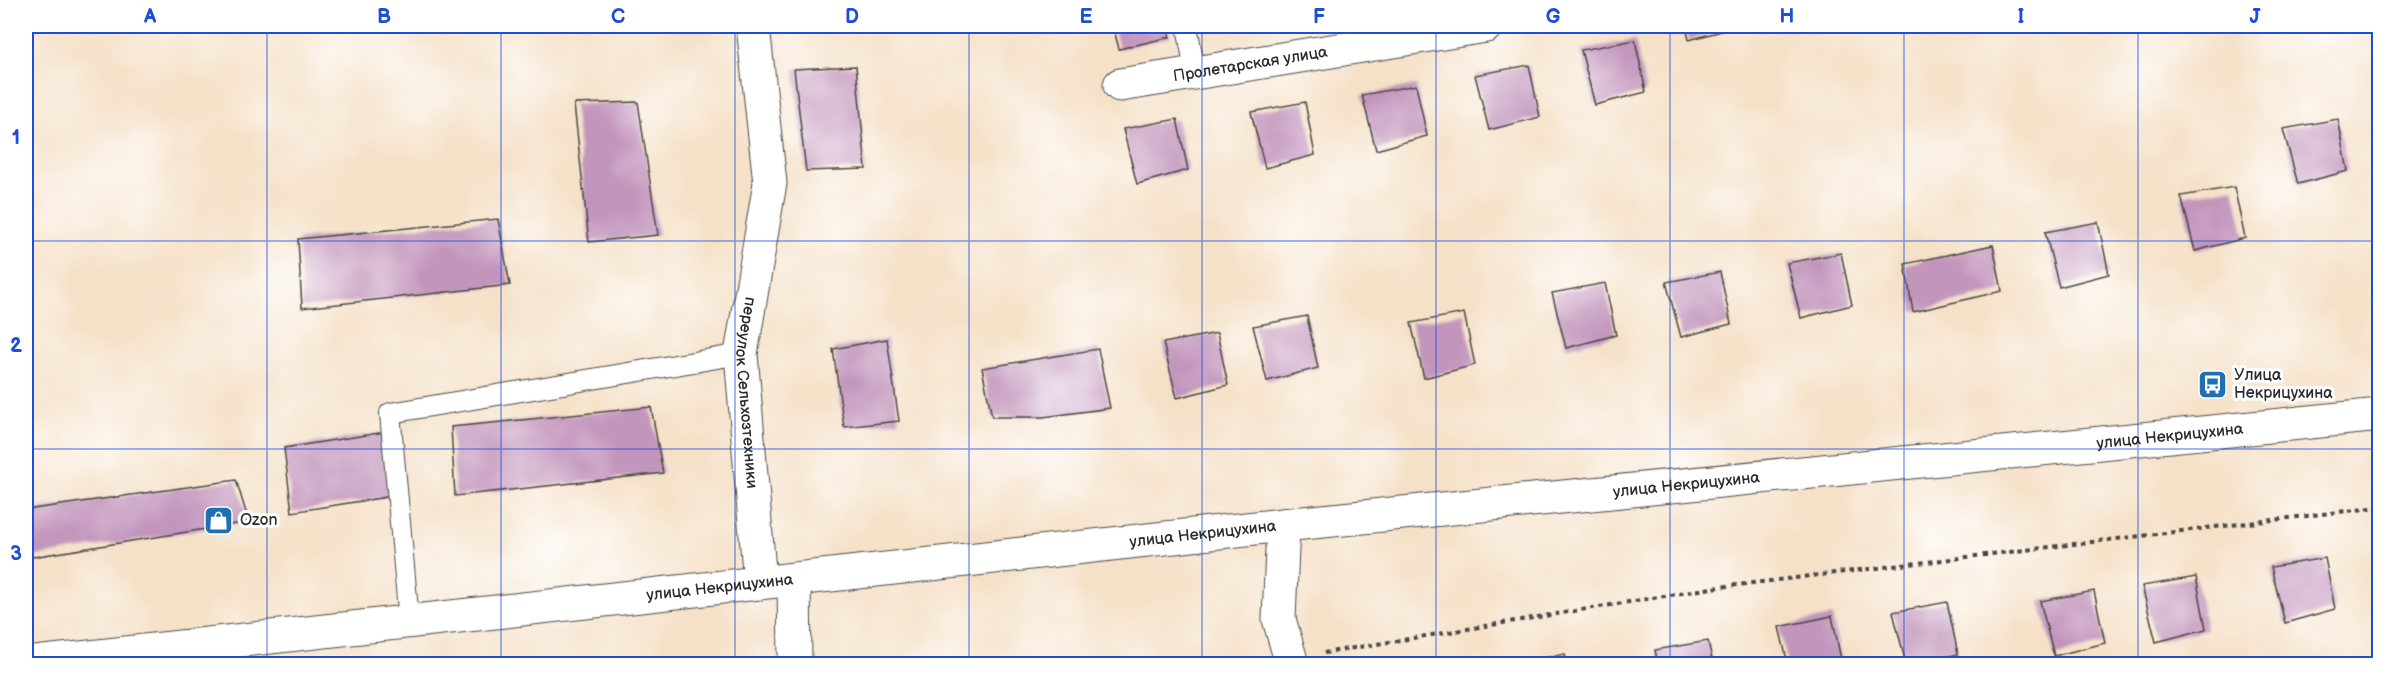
<svg xmlns="http://www.w3.org/2000/svg" width="2405" height="690" viewBox="0 0 2405 690" font-family="'Balsamiq Sans',sans-serif">
<rect width="100%" height="100%" fill="#fff"/>
<filter id="ink" filterUnits="userSpaceOnUse"><feTurbulence type="fractalNoise" baseFrequency=".0167" numOctaves="2"/><feDisplacementMap in="SourceGraphic" scale="12" xChannelSelector="R" yChannelSelector="G"/><feConvolveMatrix kernelMatrix="1 2 1 2 8 2 1 2 1" color-interpolation-filters="sRGB"/></filter>
<filter id="wash" filterUnits="userSpaceOnUse"><feTurbulence type="fractalNoise" baseFrequency=".008" numOctaves="4" result="noise"/><feDisplacementMap in="SourceGraphic" scale="24" xChannelSelector="R" yChannelSelector="G"/><feGaussianBlur stdDeviation="1.35" result="paint"/><feColorMatrix in="noise" values="0 0 0 0 0 0 0 0 0 0 0 0 0 0 0 0 0 1.4 0 .05"/><feComposite in="paint" operator="in"/></filter>
<g filter="url(#wash)">
<rect width="100%" height="100%" fill="#f5e1c8"/>
<g id="blocks">
<g fill="#c295bc">
<path d="M1113,26H1167L1170,37L1119,49Z"/>
<path d="M1686,26H1739L1689,40Z"/>
<path d="M1635,40L1646,92L1595,105L1581,50Z"/>
<path d="M1529,65L1540,117L1489,130L1475,75Z"/>
<path d="M856,66L866,169L806,171L794,69Z"/>
<path d="M1416,85L1427,136L1376,150L1362,95Z"/>
<path d="M638,102L658,235L589,242L574,104Z"/>
<path d="M1305,102L1315,155L1265,168L1251,112Z"/>
<path d="M1177,119L1188,170L1137,184L1123,129Z"/>
<path d="M2338,119L2348,171L2298,184L2283,129Z"/>
<path d="M2234,187L2245,238L2195,251L2181,196Z"/>
<path d="M498,219L510,285L302,308L298,239Z"/>
<path d="M2098,222L2109,274L2059,287L2045,232Z"/>
<path d="M1993,245L2002,291L1913,312L1905,264Z"/>
<path d="M1841,253L1852,305L1801,318L1787,263Z"/>
<path d="M1720,272L1731,324L1681,337L1666,282Z"/>
<path d="M1605,283L1616,335L1566,348L1552,293Z"/>
<path d="M1464,313L1475,365L1424,378L1411,323Z"/>
<path d="M1307,316L1318,368L1267,381L1253,326Z"/>
<path d="M1217,333L1228,385L1177,398L1163,343Z"/>
<path d="M887,339L899,421L844,427L833,349Z"/>
<path d="M1098,349L1110,408L1043,417H992L982,368Z"/>
<path d="M651,407L663,473L455,496L451,427Z"/>
<path d="M385,432L393,496L292,512L284,448Z"/>
<path d="M236,480L249,522L26,558V510Z"/>
<path d="M2325,558L2335,609L2285,623L2271,567Z"/>
<path d="M2196,577L2206,629L2156,642L2142,586Z"/>
<path d="M2094,591L2105,643L2054,656L2040,601Z"/>
<path d="M1947,602L1958,654L1918,664H1906L1893,612Z"/>
<path d="M1832,616L1842,664H1788L1779,627Z"/>
<path d="M1708,641L1713,664H1658L1655,650Z"/>
<path d="M1565,654L1567,664H1516V663Z"/>
</g>
</g>
</g>
<g filter="url(#ink)">
<use href="#blocks" fill-opacity="0" stroke="#494643" stroke-width="1.5"/>
<g fill="none" stroke-linecap="round" stroke-linejoin="round">
<defs>
<g id="service">
<path d="M1187,26L1195,72"/>
<path d="M409,621L390,413L741,354"/>
</g>
<g id="minor">
<path id="s1" d="M753,26L770,183L741,354L760,583"/>
<path id="s2" d="M1120,85L1486,26"/>
<path d="M1283,525L1279,619L1292,664"/>
<path d="M794,579L795,664"/>
</g>
<g id="tertiary">
<path id="s3" d="M26,664L1283,525L2380,415"/>
</g>
</defs>
<use href="#service" stroke="#494643" stroke-width="22"/>
<use href="#minor" stroke="#494643" stroke-width="35"/>
<use href="#tertiary" stroke="#494643" stroke-width="35"/>
<g stroke="#494643" stroke-width="4" stroke-dasharray="4.5 4.5" stroke-linecap="butt">
<path d="M1324,653L1712,588L2380,507"/>
<path d="M1216,664L1257,661"/>
</g>
<use href="#service" stroke="#fff" stroke-width="20"/>
<use href="#minor" stroke="#fff" stroke-width="33"/>
<use href="#tertiary" stroke="#fff" stroke-width="33"/>
</g>
</g>
<path fill="none" stroke="#1d4ed8" stroke-width="1.5" stroke-opacity="0.55" d="M267,26V664M501,26V664M735,26V664M969,26V664M1202,26V664M1436,26V664M1670,26V664M1904,26V664M2138,26V664M26,241H2380M26,449H2380"/>
<defs>
<symbol id="bus-square" viewBox="-11 -11 22 22"><rect x="-9" y="-9" width="18" height="18" rx="4" fill="#1f6fb2" stroke="#fff"/><path d="M-5-6H5V4H4V6H2V4H-2V6H-4V4H-5ZM-3.5-4V0h7V-4ZM-3.5 1.2v1.5H-2V1.2ZM2 1.2v1.5H3.5V1.2Z" fill="#fff"/></symbol>
<symbol id="shop-square" viewBox="-11 -11 22 22"><rect x="-9" y="-9" width="18" height="18" rx="4" fill="#1f6fb2" stroke="#fff"/><path d="M-5-2.5h2.3a2.7 3.5 0 0 1 5.4 0H5L5.5 6h-11ZM-1.5-2.5h3a1.5 2.3 0 0 0-3 0Z" fill="#fff"/></symbol>
</defs>
<g fill-rule="evenodd">
<use href="#bus-square" x="2196" y="368" width="33" height="33"/>
<use href="#shop-square" x="202" y="504" width="33" height="33"/>
</g>
<g text-anchor="middle" dominant-baseline="central" stroke-width="6" stroke-linejoin="round" paint-order="stroke">
<g font-size="16" fill="#2b2b2b" stroke="#fff">
<text stroke="none"><textPath href="#s2" startOffset="132">Пролетарская улица</textPath></text>
<text stroke="none"><textPath href="#s1" startOffset="370">переулок Сельхозтехники</textPath></text>
<text stroke="none"><textPath href="#s3" startOffset="2156">улица Некрицухина</textPath></text>
<text stroke="none"><textPath href="#s3" startOffset="1670">улица Некрицухина</textPath></text>
<text stroke="none"><textPath href="#s3" startOffset="1184">улица Некрицухина</textPath></text>
<text stroke="none"><textPath href="#s3" startOffset="698">улица Некрицухина</textPath></text>
</g>
<g font-size="16" fill="#2b2b2b" stroke="#fff" text-anchor="start">
<text x="2234" y="375">Улица<tspan x="2234" dy="18">Некрицухина</tspan></text>
<text x="240" y="520">Ozon</text>
</g>
</g>
<rect width="2405" height="690" fill="none" stroke="#fff" stroke-width="66"/>
<rect x="33" y="33" width="2339" height="624" fill="none" stroke="#1d4ed8" stroke-width="2"/>
<g font-size="20" text-anchor="middle" font-weight="bold" fill="#1d4ed8">
<text x="150" y="23">A</text>
<text x="384" y="23">B</text>
<text x="618" y="23">C</text>
<text x="852" y="23">D</text>
<text x="1086" y="23">E</text>
<text x="1319" y="23">F</text>
<text x="1553" y="23">G</text>
<text x="1787" y="23">H</text>
<text x="2021" y="23">I</text>
<text x="2255" y="23">J</text>
<text x="16" y="144">1</text>
<text x="16" y="352">2</text>
<text x="16" y="560">3</text>
</g>
</svg>
